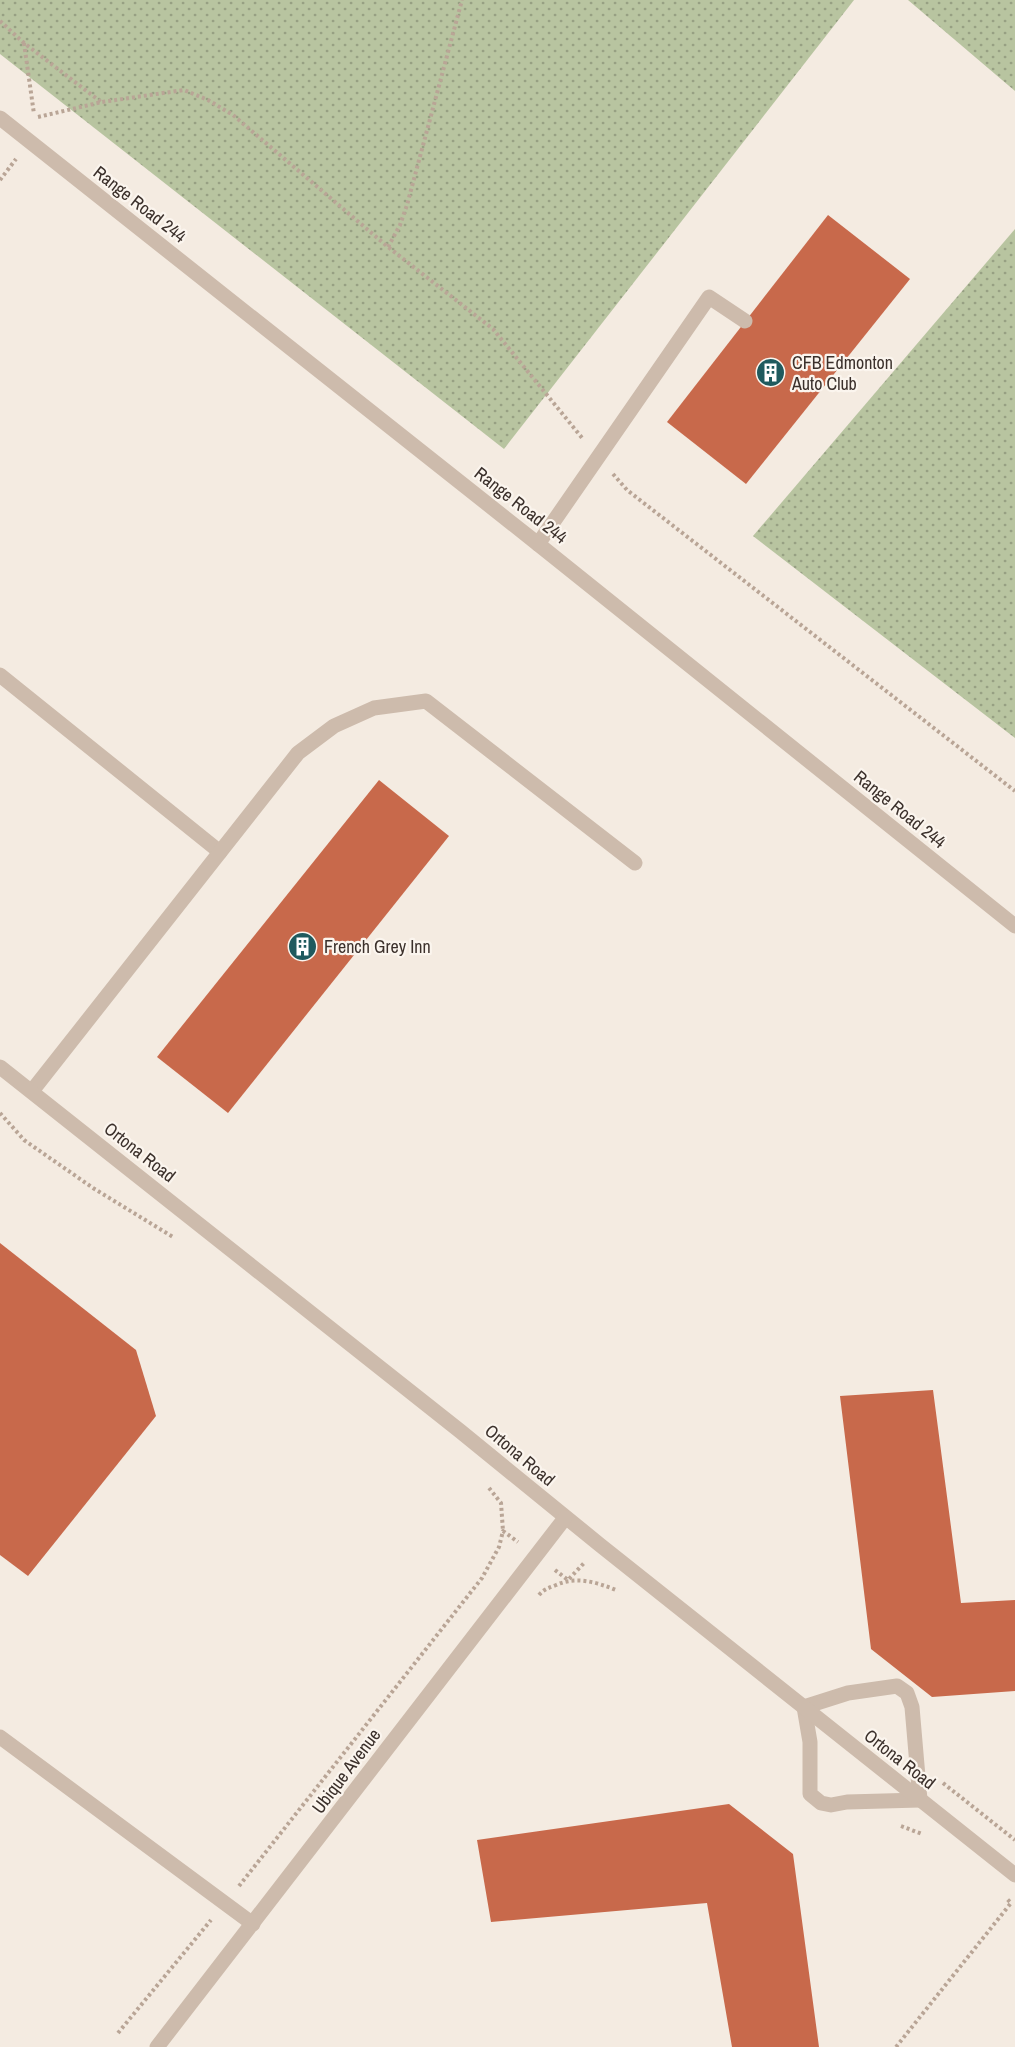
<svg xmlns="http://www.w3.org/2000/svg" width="1015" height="2047" viewBox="0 0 1015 2047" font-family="'Archivo Narrow',sans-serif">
<defs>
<pattern id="grass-dots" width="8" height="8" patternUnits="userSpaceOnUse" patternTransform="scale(1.5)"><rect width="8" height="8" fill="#b8c4a0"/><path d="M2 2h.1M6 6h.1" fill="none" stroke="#97a083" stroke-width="1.8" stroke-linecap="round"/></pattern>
</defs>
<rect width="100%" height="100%" fill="#f4ebe1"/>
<g fill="url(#grass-dots)">
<path d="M0,0H854L504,449L0,54Z"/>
<path d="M908,0H1015V91Z"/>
<path d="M1015,229V738L753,536Z"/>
</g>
<g fill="#c8694b">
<path d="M828,215L910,279L746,484L667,422Z"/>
<path d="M379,780L449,836L228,1113L157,1057Z"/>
<path d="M0,1243L136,1350L156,1416L28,1576L0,1555Z"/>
<path d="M933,1390L961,1603L1015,1600V1691L932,1697L871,1649L840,1396Z"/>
<path d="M729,1804L793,1854L819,2047H732L707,1903L491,1922L477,1840Z"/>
</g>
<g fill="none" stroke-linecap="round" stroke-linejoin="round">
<g stroke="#b9a596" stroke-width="4" stroke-dasharray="3 3" stroke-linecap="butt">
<path d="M0,21L24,43L101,102"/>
<path d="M24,43L34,114"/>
<path d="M38,117L102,102L184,90L208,100L233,115L388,247L493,329L583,439"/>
<path d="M0,180L16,159"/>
<path d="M388,247L400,225L407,205L462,0"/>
<path d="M613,474L627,490L1015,791"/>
<path d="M0,1113L24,1140L93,1188L173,1237"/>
<path d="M489,1488L501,1503L503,1531"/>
<path d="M555,1570L568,1580L585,1562"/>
<path d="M539,1595C544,1589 549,1588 556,1585C576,1576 596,1582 616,1590"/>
<path d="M943,1783L1015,1840"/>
<path d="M901,1826L922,1834"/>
<path d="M239,1886L482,1578L499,1547L503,1531L518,1542"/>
<path d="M118,2033L211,1920"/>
<path d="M896,2047L1011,1903L1006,1898"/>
</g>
<g stroke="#cdbbac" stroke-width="15">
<path d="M538,544L709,297L745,321"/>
<path d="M0,675L220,852"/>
<path d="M32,1091L298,753L334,726L374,708L426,701L635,863"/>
<path d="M897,1686L907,1693L912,1707L920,1800L847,1802L831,1805L821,1803L810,1794V1742L804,1707L848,1693Z"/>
<path d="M0,1737L253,1924"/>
</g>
<g stroke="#cdbbac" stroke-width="15">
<path d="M0,1067L460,1431L600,1545L1015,1875"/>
<path d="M157,2047L565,1518"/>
</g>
<path stroke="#cdbbac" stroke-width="15" d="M0,118L538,544L1015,926"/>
</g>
<defs>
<symbol id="building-disc" viewBox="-11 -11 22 22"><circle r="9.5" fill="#1f5a5e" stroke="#fbf5ee"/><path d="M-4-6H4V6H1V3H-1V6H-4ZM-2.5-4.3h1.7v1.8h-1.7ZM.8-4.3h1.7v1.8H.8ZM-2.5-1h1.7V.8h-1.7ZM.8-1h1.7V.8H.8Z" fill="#fff"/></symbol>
</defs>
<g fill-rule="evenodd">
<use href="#building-disc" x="754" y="356" width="33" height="33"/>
<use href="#building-disc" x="286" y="930" width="33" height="33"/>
</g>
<g text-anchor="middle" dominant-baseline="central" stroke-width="4.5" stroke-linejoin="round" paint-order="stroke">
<g font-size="18" fill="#3b302b" stroke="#fbf5ee">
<text transform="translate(140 204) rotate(38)">Range Road 244</text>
<text transform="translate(521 505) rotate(38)">Range Road 244</text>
<text transform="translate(900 809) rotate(39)">Range Road 244</text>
<text transform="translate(140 1152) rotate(38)">Ortona Road</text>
<text transform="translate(520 1455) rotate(40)">Ortona Road</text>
<text transform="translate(900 1759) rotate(38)">Ortona Road</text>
<text transform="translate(346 1771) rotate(-53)">Ubique Avenue</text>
</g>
<g font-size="18" fill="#3b302b" stroke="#fbf5ee" text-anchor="start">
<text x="792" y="362">CFB Edmonton<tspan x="792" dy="21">Auto Club</tspan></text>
<text x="324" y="946">French Grey Inn</text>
</g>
</g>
</svg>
